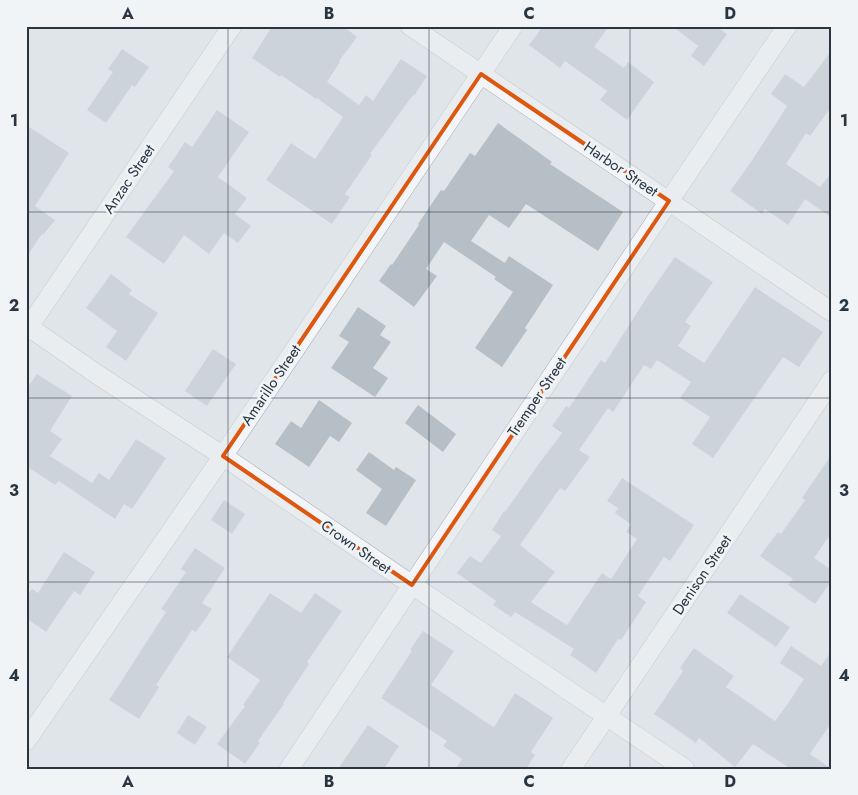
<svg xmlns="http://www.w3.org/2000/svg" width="858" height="795" viewBox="0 0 858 795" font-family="Jost,sans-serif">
<rect width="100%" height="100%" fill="#e0e5e9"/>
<g fill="#b7bfc6">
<path d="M272,26H343L357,37L339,61L340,62L327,82L359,105L366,95L373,101L401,59L427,76L414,96L413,95L370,154L372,155L345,194L350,197L332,224L266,180L291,143L315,159L343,117L317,98L316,99L281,75L280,77L252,58Z"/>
<path d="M543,26H609L594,47L624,68L628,62L654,82L627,120L600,100L607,91L565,61L560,68L529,45Z"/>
<path d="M672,26H716L727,34L704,66L691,56L698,46Z"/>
<path d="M122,49L149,67L135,87L132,85L106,123L87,110L113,72L108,69Z"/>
<path d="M832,50V106L810,136L806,133L786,164L820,187L832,172V218L805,199L788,225L765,209L762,214L730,191L751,162L787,106L771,94L785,74L804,87Z"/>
<path d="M217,110L249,132L218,177L247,198L235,214L251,226L238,243L224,233L209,254L184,235L164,264L126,237L174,171L168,167L185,142L192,147Z"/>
<path d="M498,123L552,162L550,164L623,212L598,251L526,204L509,228L489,215L471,241L505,263L509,256L553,285L525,328L527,330L502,367L475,348L513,292L494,279L496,277L444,242L426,269L437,276L414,307L379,281L391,264L392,265L419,225L418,224L441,190L444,191L470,153L475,156Z"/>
<path d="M26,125L69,153L35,206L55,220L43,235L42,234L26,258Z"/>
<path d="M675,257L713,282L685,322L691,326L678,346L704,363L755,287L823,332L799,367L783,357L713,458L692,444L710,417L680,398L691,382L657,360L651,369L644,365L613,412L608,408L579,450L590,457L565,491L560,488L520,545L555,572L531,602L567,625L602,573L611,579L637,539L626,532L631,524L615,513L618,508L607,501L622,478L694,525L670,561L664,557L638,596L646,602L621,640L618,639L596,673L570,655L574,649L515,612L511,617L493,605L496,601L457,573L470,556L481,563L501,536L492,530L504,511L505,512L535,469L562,433L552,426L566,406L569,408L601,360L605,363L647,297Z"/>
<path d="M111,274L132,290L129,294L158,313L126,361L106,347L117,331L86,308Z"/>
<path d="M358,307L386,326L380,335L391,342L373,368L388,378L375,397L331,368L349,342L339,336Z"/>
<path d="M213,349L236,364L207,406L185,391Z"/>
<path d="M37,374L72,396L50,431L62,439L50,456L92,483L99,473L109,480L136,439L166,458L132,509L124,504L115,519L59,481L55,485L26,466V390Z"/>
<path d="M319,400L352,423L339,442L330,436L309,467L275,444L291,421L301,428Z"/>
<path d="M418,405L456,434L443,452L405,423Z"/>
<path d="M369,452L394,470L396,467L416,480L386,526L366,513L382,489L356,470Z"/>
<path d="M832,454V532L814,558L832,570V580L815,604L788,585L793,579L760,556L778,532L781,534L805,500L802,498Z"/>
<path d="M224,500L245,514L232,534L211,520Z"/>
<path d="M195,548L225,568L202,603L212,609L196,632L192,630L156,685L159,687L139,719L109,700L166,612L161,609L186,572L181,569Z"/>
<path d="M64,552L95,572L80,595L74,591L46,632L26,618V597L32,589L38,593Z"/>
<path d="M270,593L301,613L315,593L342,611L307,662L309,664L283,703L284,704L258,741L260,743L245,764L217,744L245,706L243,705L260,680L227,657Z"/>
<path d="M740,594L790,627L776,647L727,613Z"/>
<path d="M423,631L454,651L431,685L487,723L494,727L515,693L553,718L531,752L535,755L526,769H456L462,759L443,746L447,741L381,698L412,651L410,650Z"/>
<path d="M791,646L821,666L832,650V722L810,754L832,769H791L753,744L735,767L699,738L696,743L654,714L683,671L680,668L694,648L734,676L726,687L775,721L787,705L804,679L780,663Z"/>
<path d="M188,715L207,727L195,745L177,733Z"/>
<path d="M368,725L399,746L384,769H338Z"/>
</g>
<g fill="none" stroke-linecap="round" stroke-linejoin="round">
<defs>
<g id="street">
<path d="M410,26L832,312"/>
<path d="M26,325L98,375L223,456L412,585L685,769"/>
<path d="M26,331L232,26"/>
<path d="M26,741L223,456L513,26"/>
<path d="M289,769L669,201L787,26"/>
<path d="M571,769L832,380"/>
</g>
</defs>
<use href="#street" stroke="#a5adb3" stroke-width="20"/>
<use href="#street" stroke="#f3f5f8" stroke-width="19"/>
</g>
<path d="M0 0H858V795H0ZM481,74L669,201L412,585L223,456Z" fill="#e0e5e9" fill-opacity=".55" fill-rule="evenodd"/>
<path fill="none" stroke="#de570f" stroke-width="4" stroke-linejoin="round" d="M481,74L669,201L412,585L223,456Z"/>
<path fill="none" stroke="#293541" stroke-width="1" stroke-opacity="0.55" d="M228,26V769M429,26V769M630,26V769M26,212H832M26,398H832M26,582H832"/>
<g text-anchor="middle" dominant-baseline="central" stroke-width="5" stroke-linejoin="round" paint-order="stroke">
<g font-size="15" fill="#293541" stroke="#f0f4f7">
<text transform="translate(621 169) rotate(34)">Harbor Street</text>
<text transform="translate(129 179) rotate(-56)">Anzac Street</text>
<text transform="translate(271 385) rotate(-56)">Amarillo Street</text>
<text transform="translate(537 397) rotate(-56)">Tremper Street</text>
<text transform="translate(356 547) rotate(35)">Crown Street</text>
<text transform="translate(702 575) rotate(-56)">Denison Street</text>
</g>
</g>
<rect width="858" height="795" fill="none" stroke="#f0f4f7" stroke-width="55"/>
<rect x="28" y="28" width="802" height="740" fill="none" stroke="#293541" stroke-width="2"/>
<g font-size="16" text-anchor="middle" font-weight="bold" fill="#293541">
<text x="128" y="19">A</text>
<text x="329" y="19">B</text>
<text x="529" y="19">C</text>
<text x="730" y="19">D</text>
<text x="14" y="126">1</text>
<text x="844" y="126">1</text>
<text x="14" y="311">2</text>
<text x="844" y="311">2</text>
<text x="14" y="496">3</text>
<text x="844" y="496">3</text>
<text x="14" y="681">4</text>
<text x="844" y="681">4</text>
<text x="128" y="787">A</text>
<text x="329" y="787">B</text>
<text x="529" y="787">C</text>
<text x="730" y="787">D</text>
</g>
</svg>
